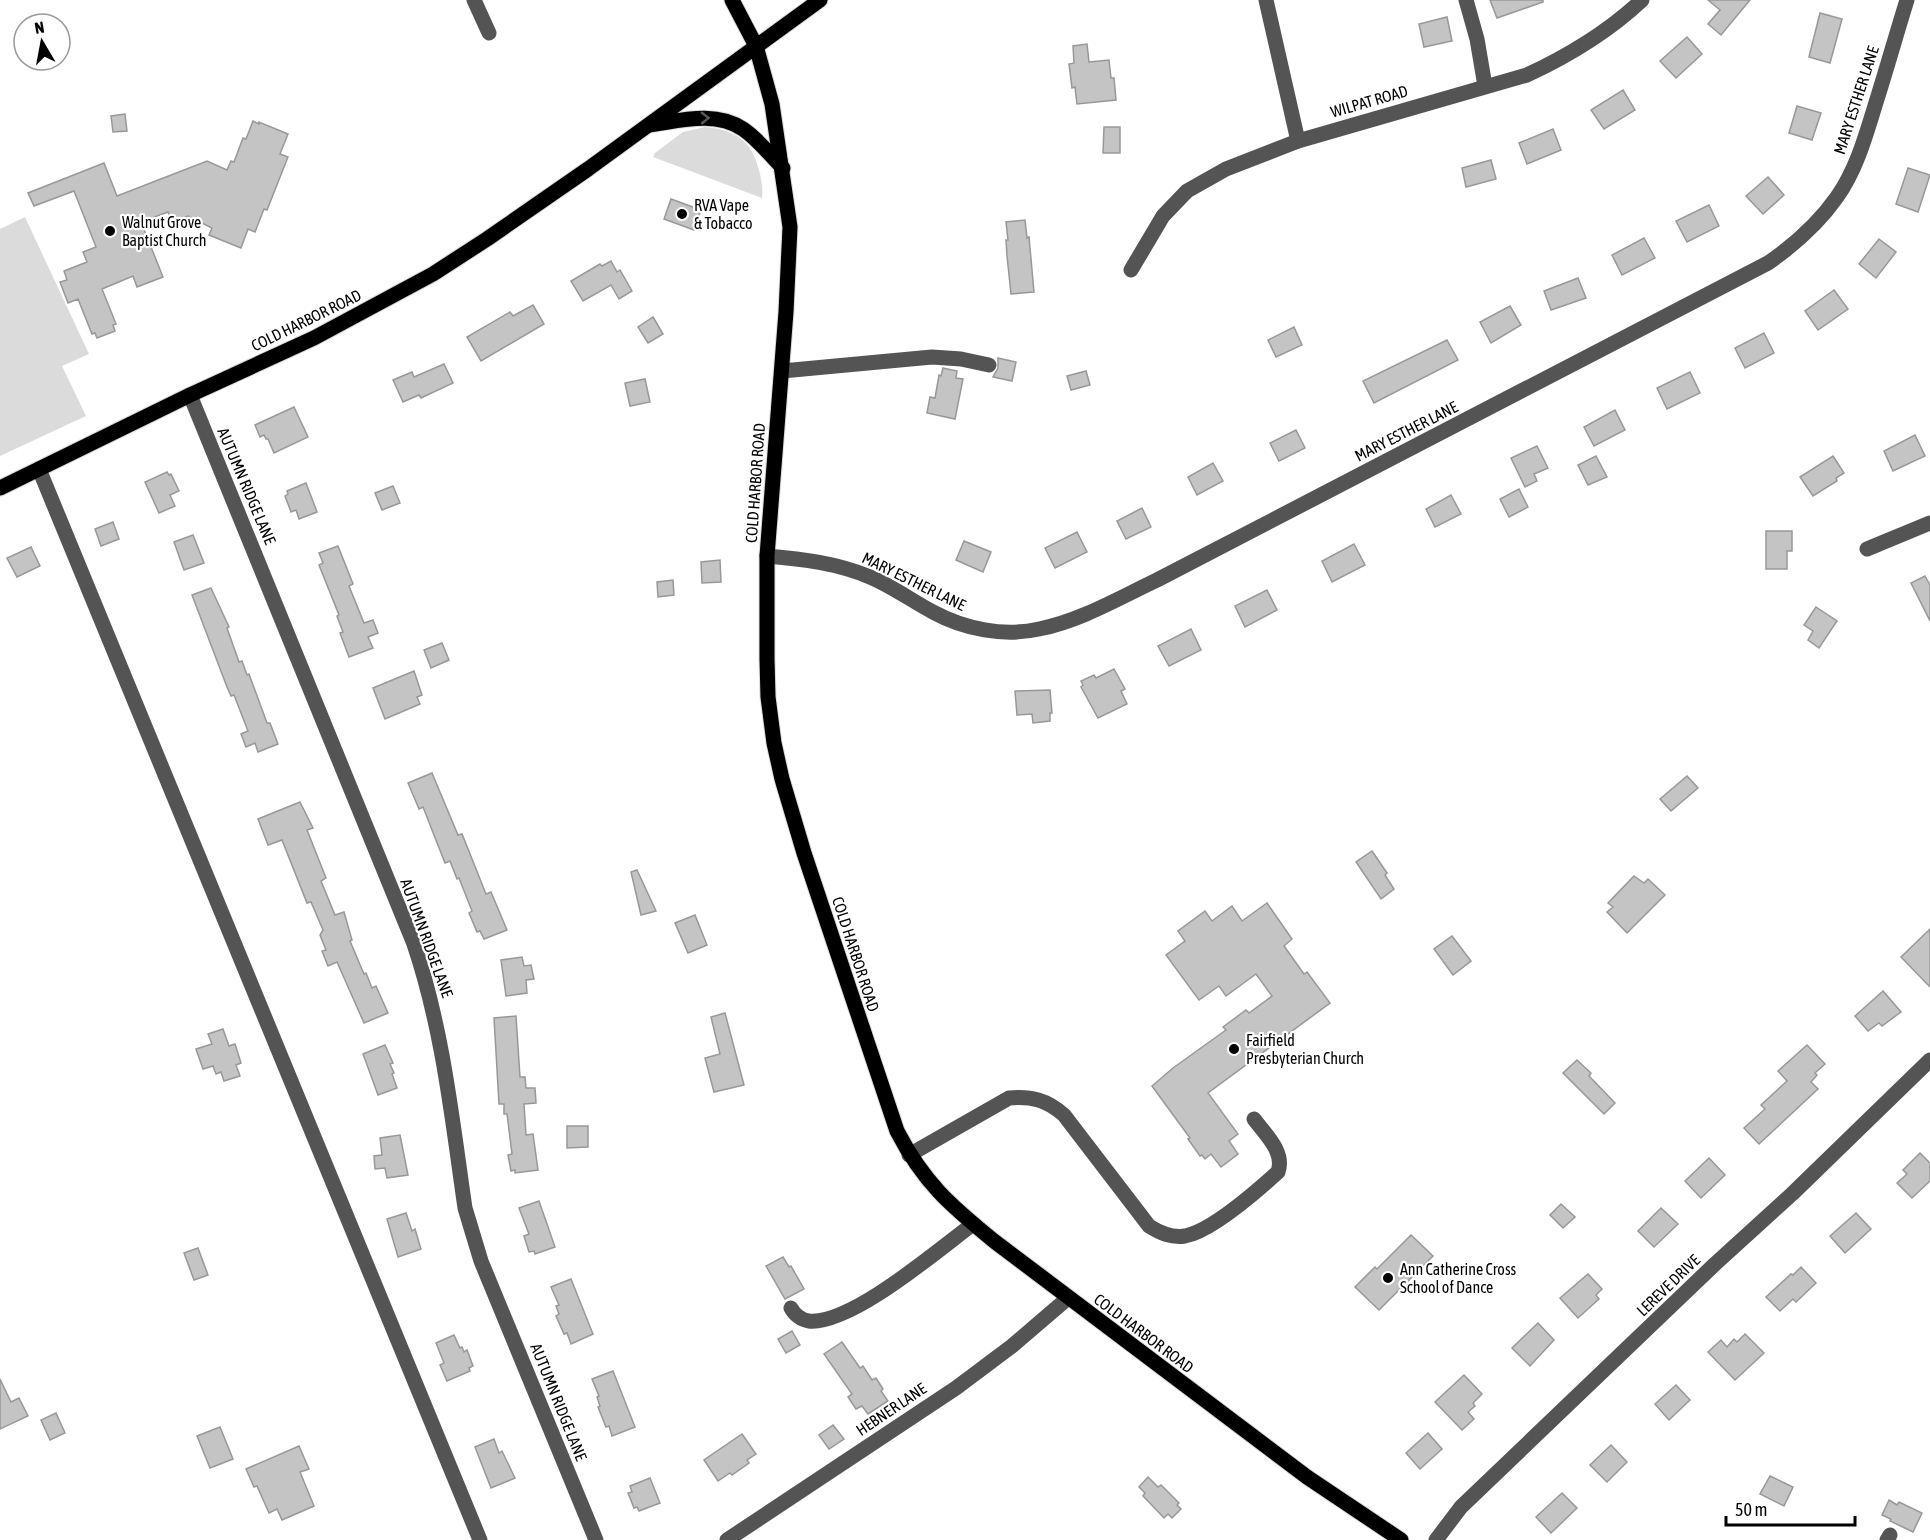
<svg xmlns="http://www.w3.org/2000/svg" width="1930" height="1540" viewBox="0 0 1930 1540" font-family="'Asap Condensed',sans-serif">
<rect width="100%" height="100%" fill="#fff"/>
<g fill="#dbdbdb">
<path d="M705,127C737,130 753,142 760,174C762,183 763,189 762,198L653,157L655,153L683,132Z"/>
<path d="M25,217L89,354L62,366L86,416L0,456V229Z"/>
</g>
<g fill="#c4c4c4" stroke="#989898" stroke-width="1.5">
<path d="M1490,0H1543V2L1497,18Z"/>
<path d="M1708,0H1750L1721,35L1708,24L1720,10Z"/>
<path d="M1820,13L1842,19L1830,63L1809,57Z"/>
<path d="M1447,17L1452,41L1424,47L1419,24Z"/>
<path d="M1687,37L1702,54L1676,78L1660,61Z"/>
<path d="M1087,44L1089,62L1109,60L1111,78H1114L1116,100L1077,104L1075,87L1072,88L1069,64L1074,63L1073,46Z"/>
<path d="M1623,90L1635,110L1604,129L1591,110Z"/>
<path d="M1797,106L1821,113L1812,140L1789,133Z"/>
<path d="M125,114L127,131L113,132L111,116Z"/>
<path d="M253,121L259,124V122L288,134L280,154L288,157L267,210L264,209L255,232L248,229L241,248L209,235L212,228L188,216L172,222L168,212L141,222L163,277L137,287L133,276L102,289L116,324L113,325L115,331L97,338L95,333L92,334L78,299L68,303L60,282L67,280L64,271L87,262L83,252L96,247L74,191L34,206L28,193L104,163L117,196L207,161L227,170L231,161L234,162L243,138L246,139Z"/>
<path d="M1104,127H1120V153H1103Z"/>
<path d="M1553,129L1561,150L1527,164L1519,143Z"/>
<path d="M1491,160L1496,179L1466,187L1462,168Z"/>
<path d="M1908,168L1930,175L1918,212L1896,204Z"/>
<path d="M1768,177L1784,195L1763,214L1746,196Z"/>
<path d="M671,199L701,210L694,230L664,219Z"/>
<path d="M1709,205L1719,226L1687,242L1676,221Z"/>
<path d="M1025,220L1027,238L1029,237L1034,292L1011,294L1007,256L1006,240H1008L1006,222Z"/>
<path d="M1644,238L1655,258L1622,275L1612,255Z"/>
<path d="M1879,239L1896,252L1876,278L1859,264Z"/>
<path d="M611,261L617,272L620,270L632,291L619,299L611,285L583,301L571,281L600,264L602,266Z"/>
<path d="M1578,278L1586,298L1551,310L1544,291Z"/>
<path d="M1834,290L1848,309L1818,330L1805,311Z"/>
<path d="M533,305L544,324L481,361L467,337L510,312L513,316Z"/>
<path d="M1510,306L1521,325L1491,343L1480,322Z"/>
<path d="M653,317L663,334L648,343L638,327Z"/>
<path d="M1294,327L1302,345L1276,357L1268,340Z"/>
<path d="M1764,333L1774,353L1745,368L1735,348Z"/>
<path d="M1447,340L1458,360L1374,403L1363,381Z"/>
<path d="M998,358L1016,362L1012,381L993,377L998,368Z"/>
<path d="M444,364L453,383L421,398L419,395L403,402L393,380L412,372L414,377Z"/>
<path d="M943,368L957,371L956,378L963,379L955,419L927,413L930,397L935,398L939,375L941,376Z"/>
<path d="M1086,371L1090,385L1071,390L1067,376Z"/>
<path d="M1690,372L1700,393L1667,409L1657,388Z"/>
<path d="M645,379L650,402L630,406L625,383Z"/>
<path d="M294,407L308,437L274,453L268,439H266L264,435L260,437L255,425Z"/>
<path d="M1615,410L1625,430L1594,446L1584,427Z"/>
<path d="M1296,430L1305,448L1279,461L1270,443Z"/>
<path d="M1915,435L1925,456L1893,471L1884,451Z"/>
<path d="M1537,446L1548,468L1534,474L1537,481L1525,487L1511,458Z"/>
<path d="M1596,456L1607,477L1588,485L1578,465Z"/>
<path d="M1833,456L1844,473L1836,478L1837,481L1813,496L1800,477Z"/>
<path d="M1213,463L1223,481L1197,495L1188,477Z"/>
<path d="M167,472L169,475L171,474L179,491L170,495L175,506L159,513L145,482Z"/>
<path d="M306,483L317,512L299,519L296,510L291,512L285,496L288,494L287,491Z"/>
<path d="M393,486L400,503L382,510L375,493Z"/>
<path d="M1519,489L1528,507L1509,517L1500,499Z"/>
<path d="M1451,495L1461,514L1435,527L1426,509Z"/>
<path d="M1142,508L1151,527L1126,539L1117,521Z"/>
<path d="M113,522L119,539L101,546L95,529Z"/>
<path d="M1766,531H1792V551H1787V569H1766Z"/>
<path d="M1077,532L1087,552L1055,568L1045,548Z"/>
<path d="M193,535L204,563L184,570L174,542Z"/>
<path d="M964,541L991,552L983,572L956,560Z"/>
<path d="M1354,544L1365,565L1332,582L1322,561Z"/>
<path d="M338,546L353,584L349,586L364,623L373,620L378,633L368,637L373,648L349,657L340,633L343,632L337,616L339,615L319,565L323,563L319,553Z"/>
<path d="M31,547L40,566L17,577L7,558Z"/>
<path d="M720,560L721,582L702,583L701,562Z"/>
<path d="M1925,576L1930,585V621L1911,583Z"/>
<path d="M673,580L674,595L658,597L657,582Z"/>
<path d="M211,588L229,627L227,628L239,662L242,661L247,675L249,674L267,723H270L278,744L258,752L255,743L246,747L241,734L248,731L234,695L231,696L227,687L192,595Z"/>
<path d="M1267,590L1277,610L1245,627L1235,606Z"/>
<path d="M1816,607L1837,621L1819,648L1808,640L1813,631L1804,625Z"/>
<path d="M1191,629L1201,650L1169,666L1158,646Z"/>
<path d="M442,643L449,660L431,668L424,650Z"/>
<path d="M1114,669L1125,689L1121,691L1127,704L1098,718L1081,687L1083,685L1081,681L1094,675L1096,678Z"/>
<path d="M414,671L422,695L417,697L420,704L385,719L373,688Z"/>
<path d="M1050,690L1052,713H1050V721L1033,723L1032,714L1017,715L1015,691Z"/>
<path d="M432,773L458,835L462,834L486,894L491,892L507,930L484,939L480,931L477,932L469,913L472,911L459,878L457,879L450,861L445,863L423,807L419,809L408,783Z"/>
<path d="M1687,776L1698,788L1671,811L1660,799Z"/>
<path d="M300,802L313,828L307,830L326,878L321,881L335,915L344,912L352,940L350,941L364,974L366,973L372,988L376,986L388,1013L364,1023L337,962L328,966L322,951L326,950L320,935L323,930L311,902L307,903L282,840L268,845L258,819Z"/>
<path d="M1372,851L1387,873L1385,875L1394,889L1381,899L1356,862Z"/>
<path d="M637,870L656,911L641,915L631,872Z"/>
<path d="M1634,876L1644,883L1648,879L1665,895L1627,933L1607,912L1613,907L1608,903Z"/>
<path d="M1267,903L1292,939L1284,946L1304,974L1307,972L1330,1003L1208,1093L1238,1134L1229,1141L1238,1154L1221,1167L1211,1154L1205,1159L1202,1155L1200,1156L1188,1139L1190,1138L1152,1086L1173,1068L1226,1030L1223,1027L1246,1010L1249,1013L1272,996L1256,974L1226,996L1219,986L1199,1000L1166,955L1185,941L1178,931L1205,911L1212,921L1232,906L1242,921Z"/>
<path d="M695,915L707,945L688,953L675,923Z"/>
<path d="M1930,929V987L1901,957Z"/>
<path d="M1452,936L1471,961L1453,975L1434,949Z"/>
<path d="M522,957L524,966L531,965L534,979L526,980L527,993L506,996L501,960Z"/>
<path d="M1883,991L1901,1012L1882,1026L1879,1023L1868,1031L1855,1016Z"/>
<path d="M725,1013L744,1085L714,1092L705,1058L720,1054L711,1017Z"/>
<path d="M516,1016L520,1077H525L526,1088H535L536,1103L524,1104L526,1135L533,1134L538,1170L515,1173V1170L511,1171L508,1155L512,1154L507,1114H504V1104H499L494,1018Z"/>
<path d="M223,1029L229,1046L235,1044L241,1063L236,1065L240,1076L224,1081L221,1072L216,1074L213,1066L203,1069L196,1049L212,1044L208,1034Z"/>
<path d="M385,1045L393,1063L390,1064L394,1073L392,1074L397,1088L378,1095L363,1054Z"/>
<path d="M1807,1045L1825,1064L1815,1073L1817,1075L1811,1082L1818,1089L1759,1144L1744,1128L1765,1109L1761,1105L1787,1081L1778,1071Z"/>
<path d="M1577,1060L1591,1073L1589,1076L1615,1103L1604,1114L1563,1073Z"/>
<path d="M567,1126H588V1147L567,1148Z"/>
<path d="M400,1135L408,1175L387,1178L385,1168L375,1169L374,1156L382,1155L380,1138Z"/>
<path d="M1920,1153L1930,1163V1181L1912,1198L1897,1183L1907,1174L1903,1170Z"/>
<path d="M1709,1158L1725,1175L1701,1198L1685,1181Z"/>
<path d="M539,1201L555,1247L535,1254L534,1251L529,1252L524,1236L529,1234L519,1208Z"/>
<path d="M1561,1204L1575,1217L1563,1228L1550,1215Z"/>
<path d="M1661,1208L1678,1224L1654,1247L1638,1231Z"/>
<path d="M406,1213L412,1231L415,1229L421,1249L398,1257L387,1219Z"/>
<path d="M1856,1213L1871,1229L1845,1253L1830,1236Z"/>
<path d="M1411,1235L1433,1256L1379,1310L1355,1287L1375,1267L1377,1269Z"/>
<path d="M198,1248L208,1275L194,1280L184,1253Z"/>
<path d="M783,1257L789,1267L791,1266L804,1289L785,1299L766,1266Z"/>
<path d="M1801,1267L1816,1283L1796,1302L1793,1299L1780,1311L1766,1297L1791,1274L1793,1275Z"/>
<path d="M1588,1274L1602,1289L1596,1295L1599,1299L1578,1318L1560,1298Z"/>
<path d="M571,1279L593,1334L571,1344L567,1333L564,1334L556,1316L559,1314L556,1306L559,1305L551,1287Z"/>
<path d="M1538,1323L1554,1340L1530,1366L1512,1348Z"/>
<path d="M792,1331L800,1345L786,1353L778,1339Z"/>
<path d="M1745,1334L1764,1353L1735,1380L1708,1352L1721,1340L1727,1347L1734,1339L1737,1342Z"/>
<path d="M454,1335L460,1348L462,1347L464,1352L467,1350L473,1366L469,1368L470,1371L447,1381L440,1365L444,1363L436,1343Z"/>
<path d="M842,1342L860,1368L863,1366L872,1380L876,1378L883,1389L881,1391L888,1401L868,1414L862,1406L856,1409L848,1397L852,1394L824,1354Z"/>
<path d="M613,1371L635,1427L612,1436L609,1426L606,1427L598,1407L600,1406L597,1397L599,1396L592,1379Z"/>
<path d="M1464,1375L1482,1394L1473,1403L1475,1406L1468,1412L1474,1419L1462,1430L1435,1402Z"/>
<path d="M0,1379L11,1402L19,1398L28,1416L0,1429Z"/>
<path d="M1676,1385L1690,1400L1669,1420L1655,1404Z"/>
<path d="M56,1413L65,1433L50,1440L41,1420Z"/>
<path d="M833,1425L844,1439L829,1449L819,1435Z"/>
<path d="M220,1427L233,1459L210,1468L197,1436Z"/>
<path d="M1428,1433L1442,1449L1420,1469L1406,1453Z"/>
<path d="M742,1434L756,1454L747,1460L749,1463L732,1475L730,1473L718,1481L704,1460Z"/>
<path d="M494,1439L499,1453L502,1451L515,1478L491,1488L475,1447Z"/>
<path d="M1611,1445L1627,1462L1607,1482L1590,1465Z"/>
<path d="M299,1446L309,1469L300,1472L314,1506L282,1520L277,1509L269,1513L257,1486L254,1487L246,1469Z"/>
<path d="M1770,1476L1793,1487L1784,1506L1760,1494Z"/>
<path d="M1148,1477L1158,1487L1161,1485L1179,1503L1177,1505L1181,1509L1172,1518L1168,1514L1164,1518L1143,1496L1145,1493L1139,1487Z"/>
<path d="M650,1478L660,1503L639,1511L637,1507L634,1508L628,1493L632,1492L630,1486Z"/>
<path d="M1562,1493L1577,1508L1551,1533L1536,1517Z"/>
<path d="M1889,1500L1897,1505L1899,1502L1922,1513L1913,1532L1890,1521L1891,1519L1882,1515Z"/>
</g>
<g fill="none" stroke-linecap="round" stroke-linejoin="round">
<defs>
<g id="major">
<path d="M732,0L756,46L772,104L790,227L786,312L767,556V659L768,697L774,743L782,779L804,853L897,1131C924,1183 950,1205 994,1241L1307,1477L1401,1540"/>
<path d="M649,125C679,121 715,110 743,129C758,139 770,155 783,168"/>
<path d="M0,488L190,395L314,338L433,274L487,239L588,169L820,0"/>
</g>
</defs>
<use href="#major" stroke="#dbdbdb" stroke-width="17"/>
<g stroke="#545454" stroke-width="15">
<path d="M474,0L489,33"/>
<path d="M1266,0L1298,141"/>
<path d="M1466,0L1477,39L1485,86"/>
<path d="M1131,270L1163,216L1187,191L1226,169L1298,141L1527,75C1570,55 1608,32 1642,0"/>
<path d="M782,371L932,357L961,359L989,365"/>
<path d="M190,395L414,944C443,1030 452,1119 465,1208L481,1261L596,1540"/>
<path d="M39,469L480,1540"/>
<path d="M1867,549L1930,523"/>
<path d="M767,556C802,559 837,563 870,577C892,586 912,601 933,612C964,629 1004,637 1039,629C1080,621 1119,598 1157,580L1768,263C1794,245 1818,224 1837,197C1858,167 1867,131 1878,96C1888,64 1897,32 1907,0"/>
<path d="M909,1155L1009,1098C1032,1096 1047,1100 1064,1115L1149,1226C1160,1233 1171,1238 1185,1236C1212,1231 1257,1191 1278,1172C1285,1152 1266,1135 1254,1119"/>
<path d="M791,1308C794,1314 801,1320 809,1321C851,1325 938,1250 973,1224"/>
<path d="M727,1540L956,1388L1012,1346L1068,1298"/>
<path d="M1436,1540L1461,1507L1715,1264L1792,1194L1930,1060"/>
<path d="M1887,1540L1890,1535"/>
</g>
<use href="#major" stroke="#000" stroke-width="15"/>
</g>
<defs><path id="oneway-chevron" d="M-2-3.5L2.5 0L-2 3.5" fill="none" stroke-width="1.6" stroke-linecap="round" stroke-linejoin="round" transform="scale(1.5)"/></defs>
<use stroke="#595959" href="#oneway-chevron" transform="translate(705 118) rotate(-1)"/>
<g fill="#000" stroke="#fff" stroke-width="2">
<circle cx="682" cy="214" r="6"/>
<circle cx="110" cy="231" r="6"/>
<circle cx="1234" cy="1049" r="6"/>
<circle cx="1388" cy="1278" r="6"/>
</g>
<g text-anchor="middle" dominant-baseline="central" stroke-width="4.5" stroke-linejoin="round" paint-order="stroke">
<g font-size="16" fill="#000" stroke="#fff">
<text transform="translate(1856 100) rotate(-72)">MARY ESTHER LANE</text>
<text transform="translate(1369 101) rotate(-16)">WILPAT ROAD</text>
<text transform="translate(306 320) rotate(-26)">COLD HARBOR ROAD</text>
<text transform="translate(1406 431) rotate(-27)">MARY ESTHER LANE</text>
<text transform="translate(755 483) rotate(-86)">COLD HARBOR ROAD</text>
<text transform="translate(247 486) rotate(67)">AUTUMN RIDGE LANE</text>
<text transform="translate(914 581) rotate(26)">MARY ESTHER LANE</text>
<text transform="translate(427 938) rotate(70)">AUTUMN RIDGE LANE</text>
<text transform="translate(856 954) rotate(72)">COLD HARBOR ROAD</text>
<text transform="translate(1668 1285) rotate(-44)">LEREVE DRIVE</text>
<text transform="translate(1144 1333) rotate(37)">COLD HARBOR ROAD</text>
<text transform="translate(559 1402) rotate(68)">AUTUMN RIDGE LANE</text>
<text transform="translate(891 1409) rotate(-34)">HEBNER LANE</text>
</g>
<g font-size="16" fill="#000" stroke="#fff" text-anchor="start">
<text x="694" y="205">RVA Vape<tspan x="694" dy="18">&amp; Tobacco</tspan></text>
<text x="122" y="222">Walnut Grove<tspan x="122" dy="18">Baptist Church</tspan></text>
<text x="1246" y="1040">Fairfield<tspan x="1246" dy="18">Presbyterian Church</tspan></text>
<text x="1400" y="1269">Ann Catherine Cross<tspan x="1400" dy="18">School of Dance</tspan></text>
</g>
</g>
<g transform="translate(42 42) rotate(350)"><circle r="28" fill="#ffffff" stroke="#999999" stroke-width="1.5"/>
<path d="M0-4.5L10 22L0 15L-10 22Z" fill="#000000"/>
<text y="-9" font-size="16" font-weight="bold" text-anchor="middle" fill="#000000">N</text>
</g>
<path d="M1726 1516v9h129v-9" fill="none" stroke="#000000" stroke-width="3"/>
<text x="1735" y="1516" font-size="18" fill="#000000" stroke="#ffffff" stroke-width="4.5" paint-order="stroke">50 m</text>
</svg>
